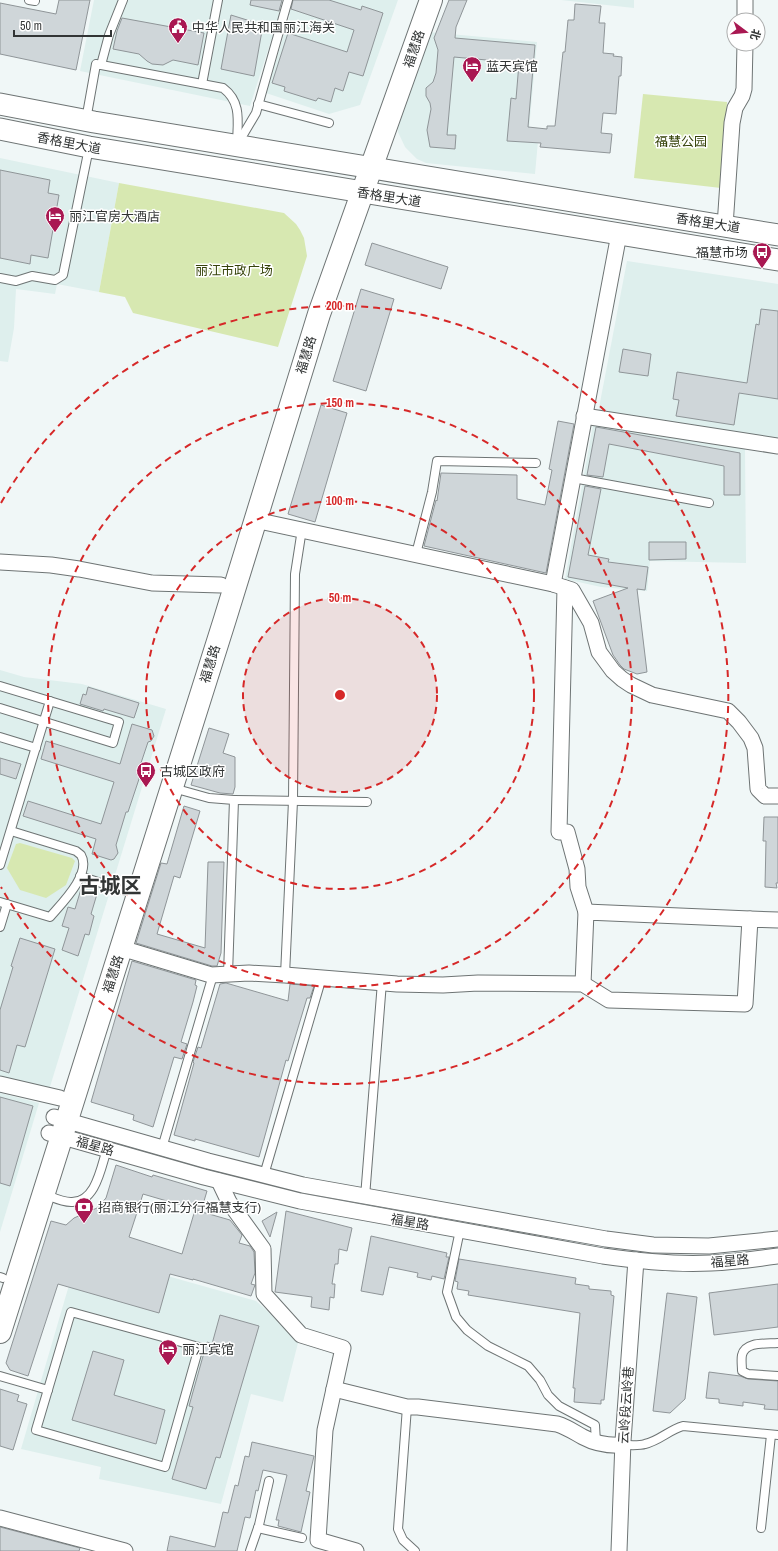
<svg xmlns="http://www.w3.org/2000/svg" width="778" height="1551" viewBox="0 0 778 1551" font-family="'Archivo Narrow','Noto Sans SC',sans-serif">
<rect width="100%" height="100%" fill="#f0f7f7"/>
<g fill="#deefed">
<path d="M94,0H282L279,16L250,106L80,71Z"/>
<path d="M289,0H398L360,105L329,114L266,93L290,15L285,14Z"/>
<path d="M561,0H634V8Z"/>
<path d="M428,32L537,42L528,140L538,141L535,174L426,163L417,159L405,147L398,132L397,123Z"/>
<path d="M0,158L119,183L99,292L57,284L55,294L16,289L14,328L8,362L0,361Z"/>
<path d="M627,261L778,284V440L598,413Z"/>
<path d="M593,425L745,449L746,563L650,561L647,591L601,587L565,579Z"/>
<path d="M0,670L24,677L82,684L166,709L49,1090L0,1078Z"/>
<path d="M0,1093L39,1103L0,1232Z"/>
<path d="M79,1251L256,1301L299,1339L283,1402L251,1394L221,1504L99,1479L101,1467L21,1449Z"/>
</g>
<g fill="#d7e8b1">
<path d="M643,94L727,102L721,188L634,178Z"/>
<path d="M119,183L284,213L296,224L300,230L304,238L307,256L278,347L133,313L125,297L99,292Z"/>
<path d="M20,843L72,858L75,861L66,885L46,898L20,890L7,868L16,844Z"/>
</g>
<g fill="#cfd6d9" stroke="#8f9598">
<path d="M59,0H90L76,70L0,54V3L56,14Z"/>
<path d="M251,0H282L279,11L250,5Z"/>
<path d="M293,0H329L361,10L362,6L383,13L363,76L349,72L343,91L335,88L331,102L318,98L316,101L284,91L285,87L272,83L288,33L347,52L354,30L291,9Z"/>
<path d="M449,0H467L456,27L455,38L535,45L528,127L547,129V126H555L563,52H565L568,20H574L575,4L601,6L599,23H605L603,53L614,54L613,56L622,57L621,76H619L616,114L603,113L601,133L612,134L610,153L540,147L541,143L507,141L511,98L516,99L519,63L454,57L447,135H456L455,149L430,147L427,130L431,109L430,103L426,96V88L433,82L436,73L438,50L434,38Z"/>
<path d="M231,15L263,25L254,76L221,69Z"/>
<path d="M122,18L204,33L198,65L173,60L163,65L152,64L147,61L139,54L113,49L117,31Z"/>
<path d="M0,170L50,180L48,193L59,195L48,258L31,255L30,264L0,258Z"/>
<path d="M372,243L448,267L441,289L365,265Z"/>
<path d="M361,289L394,299L366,391L333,381Z"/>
<path d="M761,309L778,311V399L739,393L734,425L676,416L679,400L673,399L677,372L747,383L756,324L759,325Z"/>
<path d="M623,349L651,354L648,376L619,372Z"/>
<path d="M321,405L347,413L315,522L288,514Z"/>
<path d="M558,421L574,424L546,573L424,546L436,500L437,501L441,473L517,475V499L545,505L552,470L549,469Z"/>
<path d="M596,427L740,453V495H724V466L609,444L603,477L587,475Z"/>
<path d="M585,486L601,489L588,555L609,559L608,562L648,567L645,590L637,589L647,672L637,674L624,669L620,665L613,655L593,601L628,588L568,577Z"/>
<path d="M649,542H686V559L649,560Z"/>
<path d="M88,687L139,703L134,718L104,709L103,711L80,704L83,694L86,695Z"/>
<path d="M132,724L152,730L154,736L151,741L148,742L137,775L140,776L128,812H126L116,845L118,853L114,859L111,860L92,854L96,839L23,816L28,801L101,824L114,782L41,759L46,741L120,764Z"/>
<path d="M209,728L229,734L223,753L235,757V787L233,794L220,793L191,785Z"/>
<path d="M0,758L21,764L16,779L0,774Z"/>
<path d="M184,806L200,811L180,878L174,876L157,934L205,948L208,862H224L221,953L217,966H212L136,943L161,863L167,864Z"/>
<path d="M764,817H778V883H776L777,888L765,887L766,841H763Z"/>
<path d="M81,889L97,894L91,914L94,916L89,935L85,934L78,956L62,950L69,928L62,926L68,907L75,909Z"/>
<path d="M20,938L55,949L25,1047L17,1045L9,1073L0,1070V1010L13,967L11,966Z"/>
<path d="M132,961L196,980L195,985L197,986L193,1002L181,1042L187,1044L182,1059L174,1057L153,1127L133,1120L134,1115L91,1102Z"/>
<path d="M226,983L288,1001L290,984L314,986L310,998H307L288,1061L286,1060L259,1157L195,1139V1141L174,1135L194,1063L193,1062L198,1047L201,1048L220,984Z"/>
<path d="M0,1097L33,1106L10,1186L0,1183Z"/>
<path d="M116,1165L152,1177L153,1175L207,1191L201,1211L143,1194L129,1237L182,1254L195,1210L230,1220L242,1235L239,1243L250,1246L254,1252L255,1273L251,1284L255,1285L251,1296L193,1279V1280L170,1274L159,1313L58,1284L28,1376L10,1370L6,1363L51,1221L66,1225L74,1218L97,1208L106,1198Z"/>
<path d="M286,1211L352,1228L347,1251L339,1249L338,1264H335L332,1284H335L334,1298L330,1297L329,1310L311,1307L312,1297L275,1292Z"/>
<path d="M277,1212L270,1237L262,1221Z"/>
<path d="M371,1236L447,1253L446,1257H449L444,1279L432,1276L431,1280L417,1277L418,1273L389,1267L383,1295L361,1291Z"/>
<path d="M459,1259L576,1278L575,1284L589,1286V1289L611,1291V1295L614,1296L604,1400H601V1404L574,1402L575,1388H573L580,1313L468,1295L469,1291L457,1289L458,1282L455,1281Z"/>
<path d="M778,1284V1327L714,1335L709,1293Z"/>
<path d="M667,1293L697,1297L685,1399L670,1413L653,1411Z"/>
<path d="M220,1315L259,1326L220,1458L216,1457L206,1489L172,1479L193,1407L189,1406L207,1342L212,1344Z"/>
<path d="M93,1351L124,1360L114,1395L165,1410L156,1444L72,1420Z"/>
<path d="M709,1372L740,1376L748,1379L778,1381V1410L764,1409L765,1405L743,1402V1406L719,1403V1399L706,1398Z"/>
<path d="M0,1389L19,1395L17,1401L27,1404L13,1450L0,1446Z"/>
<path d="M252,1442L314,1456L306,1491L310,1492L301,1532L278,1526L279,1520H276L287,1475L263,1470L258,1491L256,1490L250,1518L245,1517L237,1551H167L170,1536L215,1547L223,1512L228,1513L235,1485L238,1486L245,1456L249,1457Z"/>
<path d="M0,1527L80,1548L79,1551H0Z"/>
</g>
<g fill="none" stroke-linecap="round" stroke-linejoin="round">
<defs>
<g id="lane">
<path d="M29,0L35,1"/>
<path d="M101,65L109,35L123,0"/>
<path d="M202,84L218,0"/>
<path d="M258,104L329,123"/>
<path d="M86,120L96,64L223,88C243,103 237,124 237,145"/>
<path d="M237,145L256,113L288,0"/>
<path d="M0,278L16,281L32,276L55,280L63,275L89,148"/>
<path d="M573,478L709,503"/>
<path d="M416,554L432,492L437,461L536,463"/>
<path d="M0,686L119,722L113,743L0,708"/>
<path d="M0,737L36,748"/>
<path d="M173,788L209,798L234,800L228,974"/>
<path d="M234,800L367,802"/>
<path d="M0,865L50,701"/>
<path d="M80,876L125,891"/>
<path d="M0,902L50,917C61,904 92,874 81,855L76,851L11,831"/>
<path d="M0,927L7,904"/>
<path d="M285,975L293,801L295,574L302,529"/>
<path d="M162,1148L213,975"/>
<path d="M264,1175L322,977"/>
<path d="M44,1194C52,1197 62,1202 71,1202C96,1203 101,1167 107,1149"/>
<path d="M365,1197L382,982"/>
<path d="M460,1230L447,1292L456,1317L467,1330L488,1346L528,1366L540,1380L548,1395L559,1406L595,1425L596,1443"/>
<path d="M0,1277L3,1278"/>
<path d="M71,1312L199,1347L165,1467L36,1430Z"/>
<path d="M778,1343C767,1344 745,1341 742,1355C741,1360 742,1366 742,1371L748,1374L778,1376"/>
<path d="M0,1376L48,1390"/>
<path d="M407,1407L398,1529L403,1540L415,1551"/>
<path d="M623,1445C630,1445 639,1446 645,1444C659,1441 669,1430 683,1426L778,1435"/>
<path d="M258,1528L302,1538"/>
<path d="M761,1528L771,1435"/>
<path d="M250,1551L259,1525L269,1481"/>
</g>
<g id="street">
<path d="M745,0V20"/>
<path d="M725,226L732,123L735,108L742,96L744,89L745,44"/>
<path d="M584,416L778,446"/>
<path d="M255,520L553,584L572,590L591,623L599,652L613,671L622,679L631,685L652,695L728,711L739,722L751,738L755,748L758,789L765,796H778"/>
<path d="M0,562L51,565L79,569L152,583L221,585"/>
<path d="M553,584L619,234"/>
<path d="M565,588L559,832H567L577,869L578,887L586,912"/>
<path d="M121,948L211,975L249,973L285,975L397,984L443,985L478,983L583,984L609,1000L745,1004L750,919L778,920"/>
<path d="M583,984L586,912L750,919"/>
<path d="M0,1084L60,1098"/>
<path d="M54,1117L208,1161L303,1185L606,1239L653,1245L709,1246L778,1239"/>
<path d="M49,1133L204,1177L300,1201L603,1256C638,1261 675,1265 711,1263C733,1262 756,1259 778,1256"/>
<path d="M219,1181L229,1202L263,1249L264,1294L301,1335L343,1348L325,1430L318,1540L356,1551"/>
<path d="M334,1389L407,1407H418L557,1424C567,1427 574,1432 583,1437C596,1444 608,1446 623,1445"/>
<path d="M0,1518L125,1551"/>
<path d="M619,1551L623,1441L636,1260"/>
</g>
<g id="secondary">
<path d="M0,104L94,122L778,235"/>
<path d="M0,129L89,147L778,260"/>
</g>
<path id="primary" d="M0,1332L225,619L319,314L431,0"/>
</defs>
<use href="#lane" stroke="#6e7474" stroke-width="10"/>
<use href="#street" stroke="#6e7474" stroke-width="17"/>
<use href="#secondary" stroke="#6e7474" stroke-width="23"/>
<use href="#primary" stroke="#6e7474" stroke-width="24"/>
<use href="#lane" stroke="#fff" stroke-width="8"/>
<use href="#street" stroke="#fff" stroke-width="15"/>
<use href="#secondary" stroke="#fff" stroke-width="21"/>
<use href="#primary" stroke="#fff" stroke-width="22"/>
</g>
<circle cx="340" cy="695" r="97" fill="#d62828" fill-opacity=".12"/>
<g fill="none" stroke="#d62828" stroke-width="2" stroke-dasharray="7 5">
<circle cx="340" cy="695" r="97"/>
<circle cx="340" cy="695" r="194"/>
<circle cx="340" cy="695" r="292"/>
<path d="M1 503A389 389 0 1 1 1 887"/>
</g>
<defs>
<symbol id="civic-pin" viewBox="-11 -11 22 30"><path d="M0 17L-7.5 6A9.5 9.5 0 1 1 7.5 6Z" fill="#a91852" stroke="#fff"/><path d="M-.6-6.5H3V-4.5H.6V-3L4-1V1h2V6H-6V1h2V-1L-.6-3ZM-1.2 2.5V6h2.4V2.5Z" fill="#fff"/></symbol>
<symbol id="hotel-pin" viewBox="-11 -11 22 30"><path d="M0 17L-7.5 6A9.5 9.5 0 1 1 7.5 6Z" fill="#a91852" stroke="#fff"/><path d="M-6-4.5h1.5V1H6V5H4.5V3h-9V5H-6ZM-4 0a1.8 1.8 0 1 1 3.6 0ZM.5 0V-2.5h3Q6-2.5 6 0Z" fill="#fff"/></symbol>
<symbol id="bus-pin" viewBox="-11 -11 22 30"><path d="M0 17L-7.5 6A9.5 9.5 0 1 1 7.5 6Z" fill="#a91852" stroke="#fff"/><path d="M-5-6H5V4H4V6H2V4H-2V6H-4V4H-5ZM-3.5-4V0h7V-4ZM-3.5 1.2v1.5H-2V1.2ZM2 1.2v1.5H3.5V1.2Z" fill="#fff"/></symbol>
<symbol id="bank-pin" viewBox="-11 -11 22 30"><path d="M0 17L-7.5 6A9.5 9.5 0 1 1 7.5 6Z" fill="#a91852" stroke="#fff"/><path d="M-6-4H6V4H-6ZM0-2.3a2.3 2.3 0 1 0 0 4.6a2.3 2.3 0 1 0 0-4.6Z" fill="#fff"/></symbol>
</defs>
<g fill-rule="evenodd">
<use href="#civic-pin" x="167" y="16" width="22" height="30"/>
<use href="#hotel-pin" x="461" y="55" width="22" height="30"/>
<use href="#hotel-pin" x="44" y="205" width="22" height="30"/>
<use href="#bus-pin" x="751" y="241" width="22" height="30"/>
<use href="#bus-pin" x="135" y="760" width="22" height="30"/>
<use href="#bank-pin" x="73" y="1196" width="22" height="30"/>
<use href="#hotel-pin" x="157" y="1338" width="22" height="30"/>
</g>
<g text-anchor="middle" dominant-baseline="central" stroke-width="3" stroke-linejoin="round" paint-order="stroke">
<g font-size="13" fill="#323535" stroke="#fff" text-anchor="start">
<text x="192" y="27">中华人民共和国丽江海关</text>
<text x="486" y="66">蓝天宾馆</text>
<text x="69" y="216">丽江官房大酒店</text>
<text x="748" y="252" text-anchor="end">福慧市场</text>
<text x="160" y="771">古城区政府</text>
<text x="98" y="1207">招商银行(丽江分行福慧支行)</text>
<text x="182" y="1349">丽江宾馆</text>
</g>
<g font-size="13" fill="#323535" stroke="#fff">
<text transform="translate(414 49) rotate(-71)">福慧路</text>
<text transform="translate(69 143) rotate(11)">香格里大道</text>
<text transform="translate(389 197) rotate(9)">香格里大道</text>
<text transform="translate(708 223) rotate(9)">香格里大道</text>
<text transform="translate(306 355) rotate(-73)">福慧路</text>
<text transform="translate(210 664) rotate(-73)">福慧路</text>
<text transform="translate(113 974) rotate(-72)">福慧路</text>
<text transform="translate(95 1146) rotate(16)">福星路</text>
<text transform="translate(410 1222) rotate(10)">福星路</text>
<text transform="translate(730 1261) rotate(-5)">福星路</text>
<text transform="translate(626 1405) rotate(-86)">云岭段云岭巷</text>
</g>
<g font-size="13" fill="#36430a" stroke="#fff">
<text x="681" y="141">福慧公园</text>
<text x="234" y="270">丽江市政广场</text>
</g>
<g font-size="21" font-weight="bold" fill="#323535" stroke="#fff">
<text x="110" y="885">古城区</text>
</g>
</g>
<circle cx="340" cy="695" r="6" fill="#d62828" stroke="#fff" stroke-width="2"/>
<g font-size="12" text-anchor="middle" font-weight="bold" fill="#d62828" stroke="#fff" stroke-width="3" stroke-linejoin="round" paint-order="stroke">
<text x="340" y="310">200 m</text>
<text x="340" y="407">150 m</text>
<text x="340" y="505">100 m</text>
<text x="340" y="602">50 m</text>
</g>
<g transform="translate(746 32) rotate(106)"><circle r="19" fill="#ffffff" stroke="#adaeae"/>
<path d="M0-3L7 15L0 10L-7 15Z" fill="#a91852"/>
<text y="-6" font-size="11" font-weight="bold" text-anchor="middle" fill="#323535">北</text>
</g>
<path d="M14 30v6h97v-6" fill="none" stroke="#323535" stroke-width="2"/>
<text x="20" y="30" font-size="12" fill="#323535" stroke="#ffffff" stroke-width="3" paint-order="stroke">50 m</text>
</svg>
